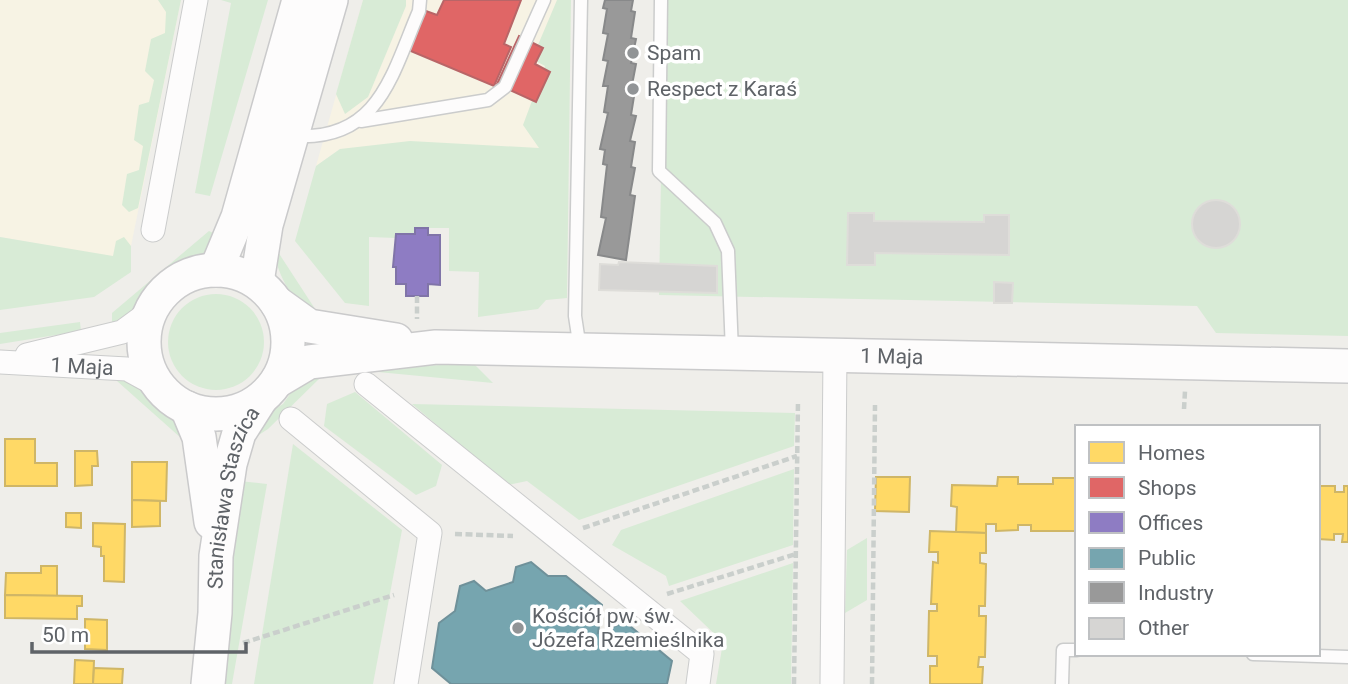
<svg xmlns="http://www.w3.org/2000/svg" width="1348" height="684" viewBox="0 0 1348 684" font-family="Roboto,sans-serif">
<rect width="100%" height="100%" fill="#efeeea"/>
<g fill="#f7f3e4">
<path d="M0,0H181L131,246L113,257L0,237Z"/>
<path d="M363,0H571L568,150L340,149L316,166Z"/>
</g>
<g fill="#d8ebd6">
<path d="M158,0H181L138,208L129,212L122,205L127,174L139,170L143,146L134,140L139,105L149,102L154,80L145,71L151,39L165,33L166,12Z"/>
<path d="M221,0H268L210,196L195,193L231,3Z"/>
<path d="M363,0H406V6L368,97L345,114L336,94Z"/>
<path d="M557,0H571L567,298L546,300L538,309L478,317L479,272L449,271V228H416L415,234L396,238L369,237V306L345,303L295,241L316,166L340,149L410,141L539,148L523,125L545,66L532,59Z"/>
<path d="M664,0H1348V336L1216,333L1197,306L659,295Z"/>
<path d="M209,231L222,237L201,256L172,268L138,308L112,327V313Z"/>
<path d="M0,237L113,256L116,241L124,237L131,246V272L94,297L0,310Z"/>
<path d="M278,252L319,315C292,301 282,284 274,254Z"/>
<circle cx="216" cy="342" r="48"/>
<path d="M80,322L81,331L0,344V333Z"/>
<path d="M473,363L493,383L357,370Z"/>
<path d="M321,370L320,378L268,429L243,445L261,417L283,404L299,381Z"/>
<path d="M116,375L142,387L158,408L183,428L190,446L117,381Z"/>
<path d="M355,392L442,465L436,486L416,495L324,426L327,404Z"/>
<path d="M412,404L795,413L794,446L579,520L527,481L508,485Z"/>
<path d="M293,444L402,530L373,684H254Z"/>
<path d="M794,469L793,545L669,586L666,576L612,545L621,530Z"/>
<path d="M239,481L267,484L232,684H223Z"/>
<path d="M867,538V600L845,613L847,550Z"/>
<path d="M793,563L791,684H716L723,642L680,601Z"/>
</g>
<g fill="#ffd966" stroke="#cfb667" stroke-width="2">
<path d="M5,439H35V463H57V486H5Z"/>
<path d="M75,451H97L98,466H92V485L75,486Z"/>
<path d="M132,462H167L166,501L132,500Z"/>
<path d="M876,477H910L909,512L875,511Z"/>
<path d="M998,477H1018V484H1053V478H1075L1077,540L1075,531H1031V525H1018V530L996,531V524H986V533L956,532L957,507L951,506L952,485L997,486Z"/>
<path d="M1318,486H1335V492H1344V486H1348V542H1342L1343,534H1334V540L1318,539Z"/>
<path d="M132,500L160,501V526L132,527Z"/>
<path d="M66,513H81V528L66,527Z"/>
<path d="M93,523L125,524L124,582L104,581V556H101V547L93,546Z"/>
<path d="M930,531L986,533V553H980V563L986,564L985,606H979V616H986L985,657H979L978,667H983L982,684H930V666H937V656H928L929,611H937V604H931L933,562L938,563V552H929Z"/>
<path d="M41,566H57V596L5,595L6,573H41Z"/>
<path d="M5,595L82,596V606H77V619L5,618Z"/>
<path d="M85,619L107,620V650L85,649Z"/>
<path d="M75,660L94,661L93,684H74Z"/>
<path d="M94,668L123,669L122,684H93Z"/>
</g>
<g fill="#e06666" stroke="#b96567" stroke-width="2">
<path d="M444,0H521L504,44L511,47L494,86L406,49L426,11L437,15Z"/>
<path d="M519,36L543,48L535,64L550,72L536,102L497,84Z"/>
</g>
<path fill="#8e7cc3" stroke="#8074a8" stroke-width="2" d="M415,228H428V235H440V285L428,284V296H406V284H396V267H393L396,234H415Z"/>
<path fill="#76a5af" stroke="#6f919a" stroke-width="2" d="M531,562L548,576H566L602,605L598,633L625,622L672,661L667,684H451L432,668L439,623L455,611L460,586L474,581L486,591L513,582L516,567Z"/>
<path fill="#999" stroke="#88898a" stroke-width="2" d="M605,0H633L631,11L635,12L631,38L636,39L631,63L636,64L631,90H635L631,115L636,116L630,141L635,142L631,167L635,168L630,195L635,196L626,260L598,255L606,218L601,217L607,165L603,164L605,150L600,149L608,113L604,112L608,86H603L608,61L603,60L608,34L603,33L607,9L603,8Z"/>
<g fill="#d6d5d3" stroke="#deddd9" stroke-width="2">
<circle cx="1216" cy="224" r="24"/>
<path d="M848,213H874V221L984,222V215H1009V255L875,253V265H847Z"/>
<path d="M619,262L717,266V293L599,290L600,264L618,265Z"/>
<path d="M994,282L1013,283L1012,303H994Z"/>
</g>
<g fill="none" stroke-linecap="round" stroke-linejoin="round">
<defs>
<g id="lane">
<path d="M661,0L659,171L715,223L728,251L732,352"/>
<path d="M361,121L488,100L505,87L544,0"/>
<path d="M295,136C379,141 392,74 419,11L420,0"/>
<path d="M580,349L575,316L581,0"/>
<path d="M1253,654L1348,657"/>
<path d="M1062,684L1063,650H1077"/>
</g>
<g id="street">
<path d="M153,230L196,0"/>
<path d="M27,355L122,332L152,310"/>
<path id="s1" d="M0,362L127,369L160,387"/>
<path d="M366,384L702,654L698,684"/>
<path d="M291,419L430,533L406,684"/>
<path d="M832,684L835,354"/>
</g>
<g id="secondary">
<path d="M216,270L238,217L299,0"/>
<circle cx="216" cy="342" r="72"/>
<path d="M257,282L266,225L331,0"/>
<path d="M277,303L309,326L396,340"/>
<path id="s2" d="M277,381L309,362L436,347L1348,366"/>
<path d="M187,408L199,437L211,522"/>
<path id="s3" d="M208,684L215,613L216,556L230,464L239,433L260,400"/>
</g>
</defs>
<use href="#lane" stroke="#cbcccc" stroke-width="15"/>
<use href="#street" stroke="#cbcccc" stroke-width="25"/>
<use href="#secondary" stroke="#cacacb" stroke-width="36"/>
<g stroke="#cacfcc" stroke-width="4.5" stroke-dasharray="7 3.5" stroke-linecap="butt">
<path d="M417,296V319"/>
<path d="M1184,409L1185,391"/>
<path d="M583,528L797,456"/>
<path d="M455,534L513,536"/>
<path d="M667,594L796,554"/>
<path d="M243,643L394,595"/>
<path d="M794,684L798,401"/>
<path d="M872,684L875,405"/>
</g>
<use href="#lane" stroke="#fdfcfc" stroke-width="12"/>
<use href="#street" stroke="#fdfcfc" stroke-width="23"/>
<use href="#secondary" stroke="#fdfcfc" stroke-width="33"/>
</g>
<g fill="#919496" stroke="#fff" stroke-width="2.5">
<circle cx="633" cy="53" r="7"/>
<circle cx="633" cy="89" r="7"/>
<circle cx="518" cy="628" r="7"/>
</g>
<g text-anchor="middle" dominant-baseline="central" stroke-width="7" stroke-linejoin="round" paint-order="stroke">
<g font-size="21" fill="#5f6368" stroke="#fff" text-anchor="start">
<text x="647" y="53">Spam</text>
<text x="647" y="89">Respect z Karaś</text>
<text x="532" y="616">Kościół pw. św.<tspan x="532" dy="24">Józefa Rzemieślnika</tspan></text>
</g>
<g font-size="21" fill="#5f6368" stroke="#fff">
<text stroke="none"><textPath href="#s2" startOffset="621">1 Maja</textPath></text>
<text stroke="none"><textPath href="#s1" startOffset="82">1 Maja</textPath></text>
<text stroke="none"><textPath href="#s3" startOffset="189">Stanisława Staszica</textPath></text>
</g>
</g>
<rect x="1075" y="425" width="245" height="231" fill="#ffffff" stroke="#bfc1c3" stroke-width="2"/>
<rect x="1089" y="442" width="35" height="21" fill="#ffd966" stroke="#bfc1c3" stroke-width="2"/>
<text x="1138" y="460" font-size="21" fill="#5f6368">Homes</text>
<rect x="1089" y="477" width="35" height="21" fill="#e06666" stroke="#bfc1c3" stroke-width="2"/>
<text x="1138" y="495" font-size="21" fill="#5f6368">Shops</text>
<rect x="1089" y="512" width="35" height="21" fill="#8e7cc3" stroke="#bfc1c3" stroke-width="2"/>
<text x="1138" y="530" font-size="21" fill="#5f6368">Offices</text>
<rect x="1089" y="548" width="35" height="21" fill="#76a5af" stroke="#bfc1c3" stroke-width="2"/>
<text x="1138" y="565" font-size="21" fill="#5f6368">Public</text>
<rect x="1089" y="582" width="35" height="21" fill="#999999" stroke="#bfc1c3" stroke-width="2"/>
<text x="1138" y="600" font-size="21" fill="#5f6368">Industry</text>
<rect x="1089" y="618" width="35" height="21" fill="#d6d5d3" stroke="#bfc1c3" stroke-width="2"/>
<text x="1138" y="635" font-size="21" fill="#5f6368">Other</text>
<path d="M32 642v10h214v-10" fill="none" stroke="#5f6368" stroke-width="3.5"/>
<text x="42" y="642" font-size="21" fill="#5f6368" stroke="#ffffff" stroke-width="5" paint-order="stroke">50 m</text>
</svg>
